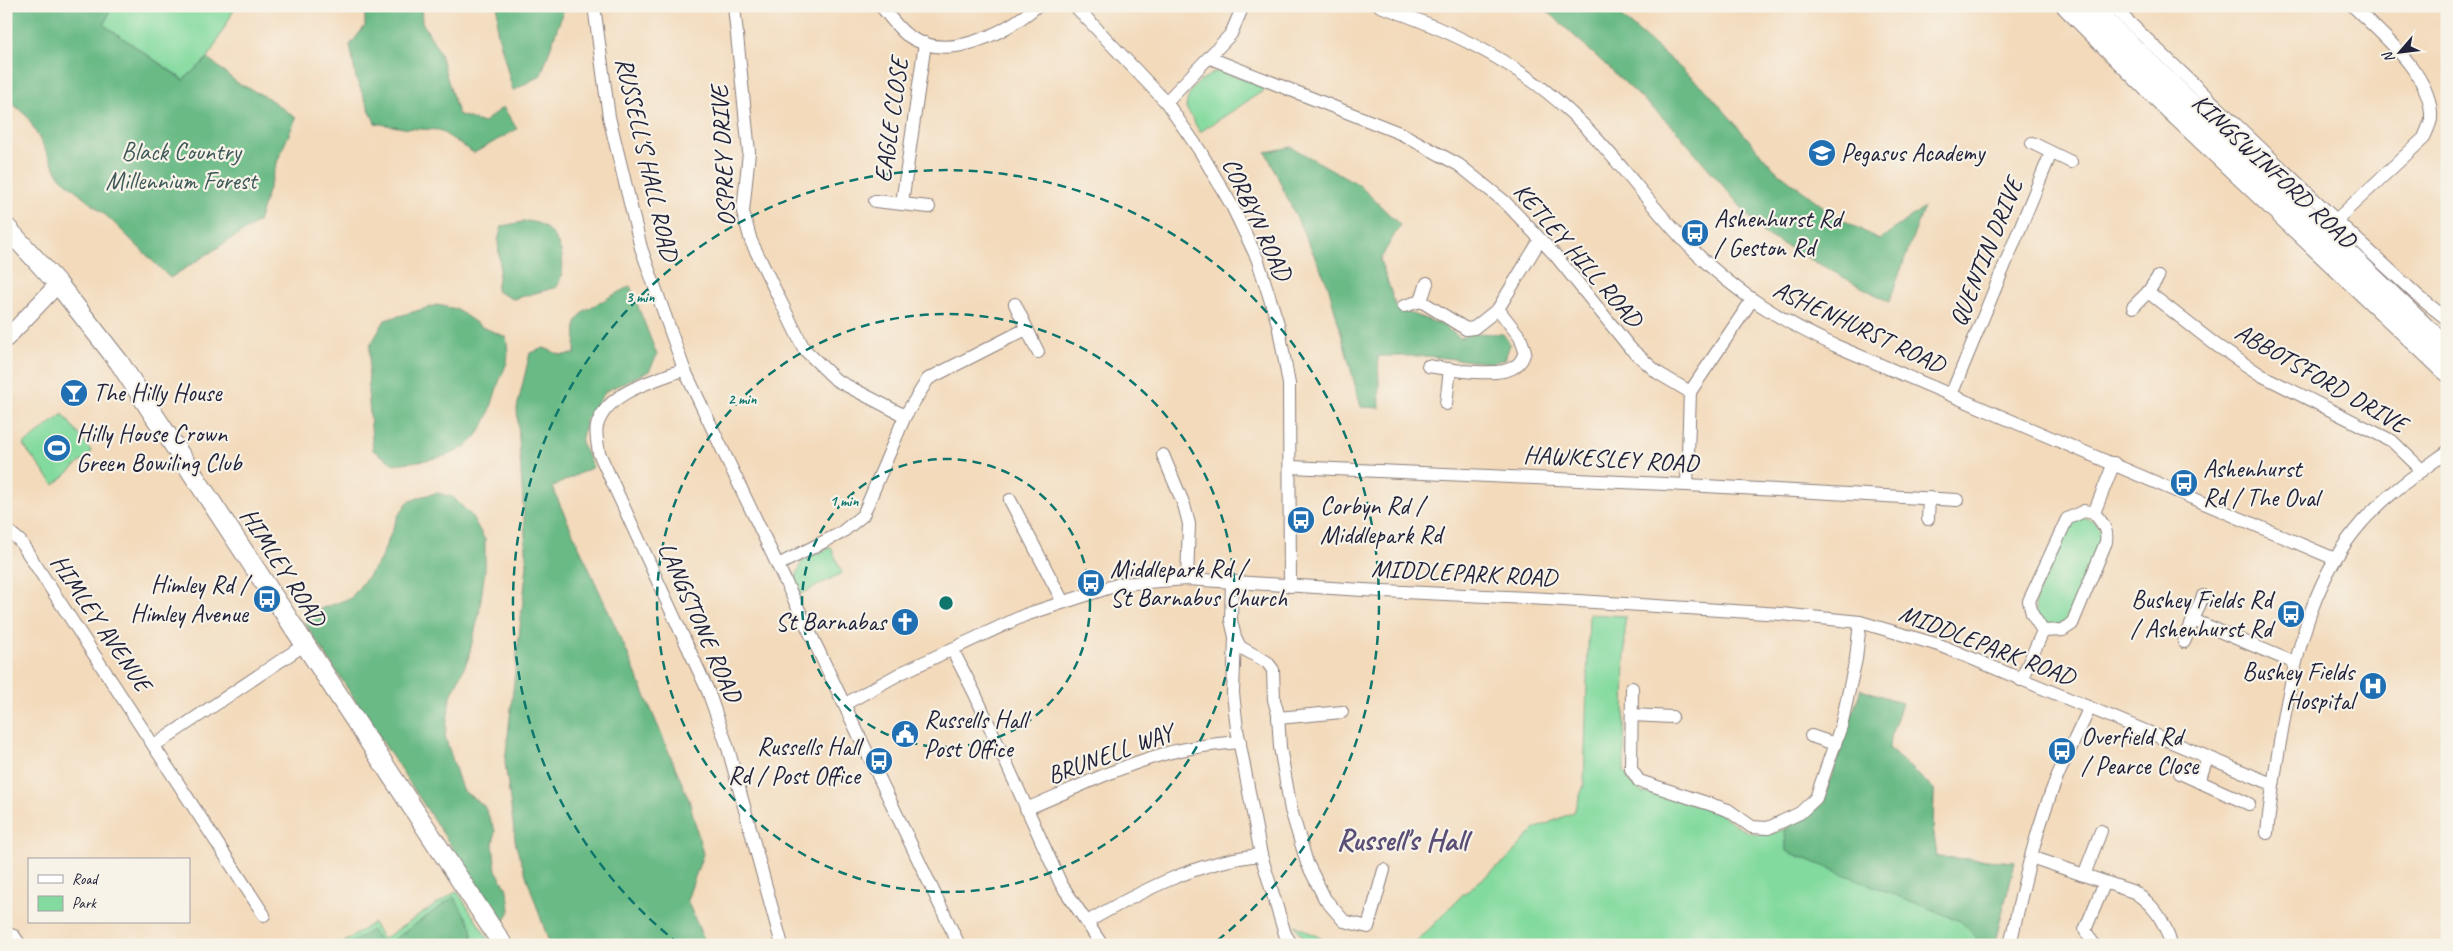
<svg xmlns="http://www.w3.org/2000/svg" width="2453" height="951" viewBox="0 0 2453 951" font-family="Caveat,sans-serif">
<rect width="100%" height="100%" fill="#f7f3e8"/>
<filter id="ink" filterUnits="userSpaceOnUse"><feTurbulence type="fractalNoise" baseFrequency=".02" numOctaves="2"/><feDisplacementMap in="SourceGraphic" scale="10" xChannelSelector="R" yChannelSelector="G"/><feConvolveMatrix kernelMatrix="1 2 1 2 8 2 1 2 1" color-interpolation-filters="sRGB"/></filter>
<filter id="wash" filterUnits="userSpaceOnUse"><feTurbulence type="fractalNoise" baseFrequency=".0096" numOctaves="4" result="noise"/><feDisplacementMap in="SourceGraphic" scale="20" xChannelSelector="R" yChannelSelector="G"/><feGaussianBlur stdDeviation="1.12" result="paint"/><feColorMatrix in="noise" values="0 0 0 0 0 0 0 0 0 0 0 0 0 0 0 0 0 1.4 0 .05"/><feComposite in="paint" operator="in"/></filter>
<g filter="url(#wash)">
<rect width="100%" height="100%" fill="#f3dabb"/>
<g fill="#82da9e" stroke="#527e6c">
<path d="M6,6H236L208,58L184,80L104,25L6,54Z"/>
<path d="M1216,71L1239,77L1266,89L1200,132L1186,108C1189,85 1198,83 1216,71Z"/>
<path d="M63,414L92,452L54,485L23,445Z"/>
<path d="M2083,517C2094,520 2103,528 2101,541L2069,620L2054,626C2041,622 2034,614 2035,600L2070,521Z"/>
<path d="M831,547L842,573L801,594L795,579L802,561Z"/>
<path d="M1589,614L1625,616L1624,770L1629,782L1643,793L1666,796L1719,813L1740,828L1757,835L1771,834L1785,829L1804,818L1823,802L1861,689L1902,703L1890,737L1889,749L1934,789L1933,829L1937,857L2015,862L1994,945H1414L1461,896L1505,861L1535,829L1574,812L1584,785Z"/>
<path d="M457,891L492,945H340L373,923L383,939Z"/>
<path d="M1295,925L1334,945H1308Z"/>
</g>
<g fill="#69ba85" stroke="#466e60">
<path d="M17,6H112L104,25L183,80L208,58L236,82L268,98L296,118L279,157L258,222L170,278L110,219L60,177L27,116L6,98V20Z"/>
<path d="M365,6H421L422,22L439,51L458,114L483,123L503,107L517,129L474,153L439,130L404,128L375,123L356,78L350,45L365,26Z"/>
<path d="M498,6H565L541,75L513,91L497,30Z"/>
<path d="M1542,6H1609L1708,92L1774,169L1833,214L1879,240L1924,207L1889,302L1764,234L1675,129Z"/>
<path d="M1291,147L1358,184L1400,225L1380,260L1397,309L1443,325L1460,338L1473,333L1503,334L1510,344L1505,359L1491,363L1427,356H1378L1380,408L1361,407L1328,285L1266,152Z"/>
<path d="M528,221C532,222 540,223 543,226C563,240 568,267 557,287L513,299L496,291L500,266L498,241L502,226Z"/>
<path d="M630,286L657,355L649,371L606,391L586,420L581,442L593,467L552,487L626,650L689,800L703,854L687,900L706,945H633L629,938L620,945H550L516,846L505,762L527,565L517,408L530,353L544,348L561,355L575,354L576,322L584,311Z"/>
<path d="M437,305L456,309L482,327L506,337C511,365 505,363 497,388C492,403 488,421 478,434C459,460 423,460 394,464L373,450L368,391L370,346L385,320Z"/>
<path d="M437,493L453,497L471,515L485,540V569L479,614L468,659L450,698L445,736L462,790L484,806L495,830L493,846L496,870L506,887L509,900L510,910L503,925L304,622L320,609L351,598L380,560L398,516L408,502L423,496Z"/>
<path d="M1861,689L1902,703L1890,737L1889,749L1934,789L1933,829L1937,857L2015,862L1994,945H1976L1977,938L1960,921L1786,851L1785,829L1823,802Z"/>
<path d="M454,897L472,927V945H386Z"/>
<path d="M371,930L384,945H349Z"/>
</g>
</g>
<g filter="url(#ink)">
<g fill="none" stroke-linecap="round" stroke-linejoin="round">
<defs>
<g id="minor">
<path d="M594,6L609,117L641,248L684,369L959,945"/>
<path d="M734,6L749,152L743,212L751,241L804,349L836,380L905,416"/>
<path d="M881,6C889,16 897,27 907,35C947,64 1005,33 1037,6"/>
<path d="M1075,6L1166,102L1200,151L1232,206L1257,258L1278,324L1289,384L1290,586"/>
<path d="M1380,6C1450,30 1516,61 1570,112C1617,155 1651,209 1696,253C1738,294 1782,321 1834,345L2335,559"/>
<path d="M2112,6L2336,220L2419,297L2447,319"/>
<path d="M1210,58L1402,134L1459,165L1505,202L1556,256L1630,348L1658,373L1690,392"/>
<path d="M1166,102L1231,34L1243,6"/>
<path d="M2032,143L2071,162"/>
<path d="M875,201L929,207"/>
<path d="M902,203L925,43"/>
<path d="M2336,220L2424,138C2426,132 2430,125 2431,119C2434,76 2381,34 2353,6"/>
<path d="M2148,292L2216,345L2261,375L2392,441L2422,470"/>
<path d="M1421,301L1466,329L1474,328L1498,309"/>
<path d="M1015,304L1038,352"/>
<path d="M1404,306L1421,301L1427,283"/>
<path d="M2133,307L2148,292L2158,277"/>
<path d="M1428,366C1447,369 1498,378 1514,367C1521,363 1523,358 1525,351L1520,337L1498,309L1540,240"/>
<path d="M684,369C656,381 606,391 597,426C595,434 598,445 599,453L708,691L728,748L782,945"/>
<path d="M1951,395L2051,153"/>
<path d="M1446,404L1450,369"/>
<path d="M1163,455L1184,505L1189,524L1187,579"/>
<path d="M1291,467L1687,485L1957,500"/>
<path d="M1687,485L1690,392L1752,300"/>
<path d="M1010,500L1063,602"/>
<path d="M1928,519L1929,498"/>
<path d="M6,529L20,541L264,915"/>
<path d="M778,565L841,533L863,515L905,416L928,379L1026,329"/>
<path d="M1232,581L1231,620L1235,637L1240,647L1267,662L1273,670L1274,700L1278,714L1280,747L1291,810L1307,863L1325,899L1344,921L1368,927L1384,870"/>
<path d="M2193,620L2295,663"/>
<path d="M2043,631L2063,630L2072,624L2106,542C2108,529 2102,522 2094,513"/>
<path d="M1235,638L1233,693L1237,729L1261,855L1285,934L1292,945"/>
<path d="M2184,642L2203,596"/>
<path d="M952,649L975,694L1061,884L1102,945"/>
<path d="M2021,680L2043,631L2032,614L2029,601L2067,519L2084,511L2094,513L2114,463"/>
<path d="M1632,688L1631,769L1639,781L1728,810L1752,827L1768,828L1800,813L1816,798L1841,726L1856,659L1860,622"/>
<path d="M845,704L901,673L1025,615L1120,584L1187,579L1363,590L1547,599L1781,614L1860,622L1942,646L2272,784"/>
<path d="M1632,715L1672,717"/>
<path d="M1278,718L1342,712"/>
<path d="M1811,736L1835,744"/>
<path d="M155,745L304,645"/>
<path d="M2180,773L2249,804"/>
<path d="M2199,782L2207,757"/>
<path d="M1026,809C1072,790 1117,767 1164,754C1189,747 1214,744 1240,742"/>
<path d="M2267,833C2271,792 2278,753 2285,713C2298,645 2315,575 2362,522C2386,495 2418,473 2447,452"/>
<path d="M2031,857L2134,892C2154,905 2165,921 2171,945"/>
<path d="M2084,875L2101,831"/>
<path d="M1087,922C1141,891 1198,861 1261,855"/>
<path d="M6,933L14,936L20,945"/>
<path d="M2010,945C2023,888 2035,830 2058,775C2068,753 2079,731 2089,709"/>
<path d="M2094,945L2085,930L2105,882"/>
</g>
<path id="tertiary" d="M6,339L58,284"/>
<path id="secondary" d="M6,227L58,284L119,362L503,945"/>
<g id="primary">
<path d="M2067,6L2168,107L2447,371"/>
<path d="M2089,6L2424,327L2447,346"/>
</g>
</defs>
<use href="#minor" stroke="#8a7e7b" stroke-width="14"/>
<use href="#tertiary" stroke="#8a7e7b" stroke-width="18"/>
<use href="#secondary" stroke="#8a7e7b" stroke-width="21"/>
<use href="#primary" stroke="#8a7e7b" stroke-width="22"/>
<use href="#minor" stroke="#fff" stroke-width="12"/>
<use href="#tertiary" stroke="#fff" stroke-width="16"/>
<use href="#secondary" stroke="#fff" stroke-width="19"/>
<use href="#primary" stroke="#fff" stroke-width="20"/>
</g>
</g>
<g fill="none" stroke="#0f766e" stroke-width="2.5" stroke-dasharray="9 6">
<circle cx="946" cy="603" r="144"/>
<circle cx="946" cy="603" r="289"/>
<path d="M679 944A433 433 0 1 1 1213 944"/>
</g>
<defs>
<symbol id="school-disc" viewBox="-11 -11 22 22"><circle r="9.5" fill="#1f6fb2" stroke="#f7f3e8"/><path d="M0-5L7-2L0 1L-7-2ZM-4 1L0 2.5L4 1V4Q0 6-4 4Z" fill="#fff"/></symbol>
<symbol id="bus-disc" viewBox="-11 -11 22 22"><circle r="9.5" fill="#1f6fb2" stroke="#f7f3e8"/><path d="M-5-6H5V4H4V6H2V4H-2V6H-4V4H-5ZM-3.5-4V0h7V-4ZM-3.5 1.2v1.5H-2V1.2ZM2 1.2v1.5H3.5V1.2Z" fill="#fff"/></symbol>
<symbol id="bar-disc" viewBox="-11 -11 22 22"><circle r="9.5" fill="#1f6fb2" stroke="#f7f3e8"/><path d="M-6-5H6L.8 .8V4.5H3.5V6h-7V4.5H-.8V.8Z" fill="#fff"/></symbol>
<symbol id="stadium-disc" viewBox="-11 -11 22 22"><circle r="9.5" fill="#1f6fb2" stroke="#f7f3e8"/><path d="M0-5a6.5 5 0 1 0 0 10a6.5 5 0 1 0 0-10ZM-3.5-1.8h7v3.6h-7Z" fill="#fff"/></symbol>
<symbol id="church-disc" viewBox="-11 -11 22 22"><circle r="9.5" fill="#1f6fb2" stroke="#f7f3e8"/><path d="M-1.2-6h2.4v3.5h3.3v2.4h-3.3V6h-2.4V-.1h-3.3v-2.4h3.3Z" fill="#fff"/></symbol>
<symbol id="hospital-disc" viewBox="-11 -11 22 22"><circle r="9.5" fill="#1f6fb2" stroke="#f7f3e8"/><path d="M-5-5h3v3.5h4V-5h3V5h-3V1.5h-4V5h-3Z" fill="#fff"/></symbol>
<symbol id="civic-disc" viewBox="-11 -11 22 22"><circle r="9.5" fill="#1f6fb2" stroke="#f7f3e8"/><path d="M-.6-6.5H3V-4.5H.6V-3L4-1V1h2V6H-6V1h2V-1L-.6-3ZM-1.2 2.5V6h2.4V2.5Z" fill="#fff"/></symbol>
</defs>
<g fill-rule="evenodd">
<use href="#school-disc" x="1806" y="137" width="32" height="32"/>
<use href="#bus-disc" x="1679" y="217" width="32" height="32"/>
<use href="#bar-disc" x="58" y="377" width="32" height="32"/>
<use href="#stadium-disc" x="41" y="432" width="32" height="32"/>
<use href="#bus-disc" x="2168" y="467" width="32" height="32"/>
<use href="#bus-disc" x="1285" y="504" width="32" height="32"/>
<use href="#bus-disc" x="1075" y="567" width="32" height="32"/>
<use href="#bus-disc" x="251" y="583" width="32" height="32"/>
<use href="#bus-disc" x="2275" y="598" width="32" height="32"/>
<use href="#church-disc" x="889" y="606" width="32" height="32"/>
<use href="#hospital-disc" x="2357" y="670" width="32" height="32"/>
<use href="#civic-disc" x="889" y="718" width="32" height="32"/>
<use href="#bus-disc" x="2046" y="735" width="32" height="32"/>
<use href="#bus-disc" x="863" y="745" width="32" height="32"/>
</g>
<g text-anchor="middle" dominant-baseline="central" stroke-width="4.5" stroke-linejoin="round" paint-order="stroke">
<g font-size="25" fill="#22223b" stroke="#f7f3e8">
<text transform="translate(891 120) rotate(-82)">EAGLE CLOSE</text>
<text transform="translate(723 156) rotate(-93)">OSPREY DRIVE</text>
<text transform="translate(647 159) rotate(77)">RUSSELL'S HALL ROAD</text>
<text transform="translate(2274 171) rotate(43)">KINGSWINFORD ROAD</text>
<text transform="translate(1257 219) rotate(65)">CORBYN ROAD</text>
<text transform="translate(1986 252) rotate(-68)">QUENTIN DRIVE</text>
<text transform="translate(1578 255) rotate(49)">KETLEY HILL ROAD</text>
<text transform="translate(1859 327) rotate(25)">ASHENHURST ROAD</text>
<text transform="translate(2321 378) rotate(30)">ABBOTSFORD DRIVE</text>
<text transform="translate(1611 459) rotate(3)">HAWKESLEY ROAD</text>
<text transform="translate(283 567) rotate(57)">HIMLEY ROAD</text>
<text transform="translate(1464 573) rotate(3)">MIDDLEPARK ROAD</text>
<text transform="translate(700 622) rotate(66)">LANGSTONE ROAD</text>
<text transform="translate(101 623) rotate(56)">HIMLEY AVENUE</text>
<text transform="translate(1987 645) rotate(21)">MIDDLEPARK ROAD</text>
<text transform="translate(1110 754) rotate(-20)">BRUNELL WAY</text>
</g>
<g font-size="25" fill="#3f5959" stroke="#f7f3e8">
<text x="181" y="152">Black Country<tspan x="181" dy="29">Millennium Forest</tspan></text>
</g>
<g font-size="25" fill="#22223b" stroke="#f7f3e8" text-anchor="start">
<text x="1841" y="153">Pegasus Academy</text>
<text x="1714" y="219">Ashenhurst Rd<tspan x="1714" dy="29">/ Geston Rd</tspan></text>
<text x="93" y="393">The Hilly House</text>
<text x="76" y="434">Hilly House Crown<tspan x="76" dy="29">Green Bowiling Club</tspan></text>
<text x="2203" y="469">Ashenhurst<tspan x="2203" dy="29">Rd / The Oval</tspan></text>
<text x="1320" y="506">Corbyn Rd /<tspan x="1320" dy="29">Middlepark Rd</tspan></text>
<text x="1110" y="569">Middlepark Rd /<tspan x="1110" dy="29">St Barnabus Church</tspan></text>
<text x="248" y="585" text-anchor="end">Himley Rd /<tspan x="248" dy="29">Himley Avenue</tspan></text>
<text x="2272" y="600" text-anchor="end">Bushey Fields Rd<tspan x="2272" dy="29">/ Ashenhurst Rd</tspan></text>
<text x="886" y="622" text-anchor="end">St Barnabas</text>
<text x="2354" y="672" text-anchor="end">Bushey Fields<tspan x="2354" dy="29">Hospital</tspan></text>
<text x="924" y="720">Russells Hall<tspan x="924" dy="29">Post Office</tspan></text>
<text x="2081" y="737">Overfield Rd<tspan x="2081" dy="29">/ Pearce Close</tspan></text>
<text x="860" y="747" text-anchor="end">Russells Hall<tspan x="860" dy="29">Rd / Post Office</tspan></text>
</g>
<g font-size="30" font-weight="bold" fill="#5a4d76" stroke="#f7f3e8">
<text x="1402" y="840">Russell's Hall</text>
</g>
</g>
<circle cx="946" cy="603" r="8" fill="#0f766e" stroke="#f7f3e8" stroke-width="2.5"/>
<g font-size="15" text-anchor="middle" font-weight="bold" fill="#0f766e" stroke="#f7f3e8" stroke-width="4.5" stroke-linejoin="round" paint-order="stroke">
<text x="640" y="302">3 min</text>
<text x="742" y="404">2 min</text>
<text x="844" y="506">1 min</text>
</g>
<rect width="2453" height="951" fill="none" stroke="#f7f3e8" stroke-width="25"/>
<rect x="28" y="858" width="162" height="65" fill="#f7f3e8" stroke="#a29fa3"/>
<rect x="38" y="875" width="25" height="8" fill="#ffffff" stroke="#a29fa3"/>
<text x="72" y="884" font-size="15" fill="#22223b">Road</text>
<rect x="38" y="896" width="25" height="15" fill="#82da9e" stroke="#a29fa3"/>
<text x="72" y="908" font-size="15" fill="#22223b">Park</text>
<g transform="translate(2400 52) rotate(242)" stroke="#f7f3e8" stroke-width="4" paint-order="stroke">
<path d="M0-4L9 19L0 12L-9 19Z" fill="#22223b"/>
<text y="-8" font-size="14" font-weight="bold" text-anchor="middle" fill="#22223b">N</text>
</g>
</svg>
